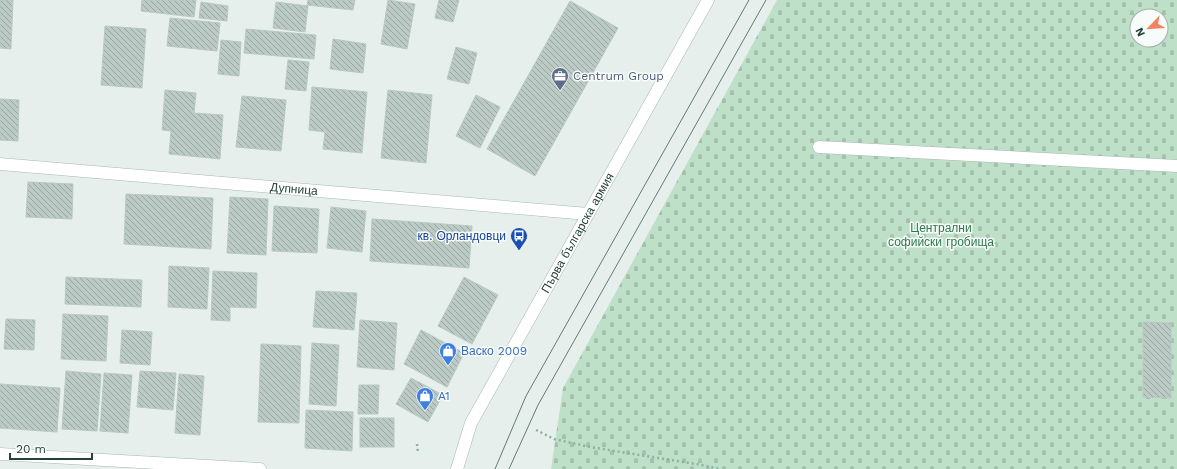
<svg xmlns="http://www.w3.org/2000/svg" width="1177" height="469" viewBox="0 0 1177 469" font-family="'Work Sans',sans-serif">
<defs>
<pattern id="cemetery-stones" width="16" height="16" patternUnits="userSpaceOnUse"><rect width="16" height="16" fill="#bfe0c8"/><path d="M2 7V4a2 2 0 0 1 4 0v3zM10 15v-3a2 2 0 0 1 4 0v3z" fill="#a4c1ad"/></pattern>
<pattern id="building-back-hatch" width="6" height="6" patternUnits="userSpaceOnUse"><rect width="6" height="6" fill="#bbcac4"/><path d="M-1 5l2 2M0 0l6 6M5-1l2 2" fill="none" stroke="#98a6a0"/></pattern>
</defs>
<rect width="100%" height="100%" fill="#e6efeb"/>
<path fill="url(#cemetery-stones)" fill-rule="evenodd" d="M777,0H1177V469H551L563,388ZM1137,16H1161V40H1137Z"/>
<g fill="url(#building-back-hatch)" stroke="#b8c9c2">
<path d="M0,0H13L11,49L0,48Z"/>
<path d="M142,0H196L194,17L141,11Z"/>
<path d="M308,0H355L353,10L307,5Z"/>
<path d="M388,0L415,4L407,49L381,44Z"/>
<path d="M439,0H459L453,22L435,18Z"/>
<path d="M570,1L618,28L535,176L487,149Z"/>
<path d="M201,2L228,6L227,21L199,18Z"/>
<path d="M276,2L308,6L305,32L273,28Z"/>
<path d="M170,18L220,23L217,51L167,46Z"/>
<path d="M105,26L146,29L142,88L101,85Z"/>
<path d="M246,29L316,35L314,59L244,53Z"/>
<path d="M333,39L366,44L363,73L330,69Z"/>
<path d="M221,40L241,42L239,76L218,74Z"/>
<path d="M456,47L477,53L469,84L447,79Z"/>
<path d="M288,60L309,62L306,91L285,89Z"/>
<path d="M312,87L367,92L362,153L323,149L325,132L309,130Z"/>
<path d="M165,90L196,93L194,113L223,115L220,159L169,154L171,131L162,130Z"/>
<path d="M388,90L432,95L426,163L381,158Z"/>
<path d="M476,95L500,107L480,148L456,136Z"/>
<path d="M242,96L286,100L281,151L236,147Z"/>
<path d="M0,99L19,100L18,141L0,140Z"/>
<path d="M28,182L73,184L72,219L26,217Z"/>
<path d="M126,194L213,198L211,249L124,244Z"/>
<path d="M230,197L268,199L266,255L227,253Z"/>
<path d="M274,206L319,209L317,253L272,251Z"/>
<path d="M331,207L366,211L362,252L327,248Z"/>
<path d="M372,219L472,226L469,268L370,261Z"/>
<path d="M169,266L209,268L207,309L168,307Z"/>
<path d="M213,271L257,273L256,308L230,307V321L211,320Z"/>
<path d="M66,277L142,280L141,307L65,304Z"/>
<path d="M464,277L498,295L472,344L438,326Z"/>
<path d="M316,291L357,293L354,330L313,327Z"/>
<path d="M63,314L108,316L106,361L61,359Z"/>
<path d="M6,319L35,320L34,350L4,349Z"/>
<path d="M360,320L397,323L394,370L357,367Z"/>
<path d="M1143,322L1171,323V398L1143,397Z"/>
<path d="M122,330L152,332L150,365L120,363Z"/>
<path d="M421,330L464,353L447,387L404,364Z"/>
<path d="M312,343L339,345L336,406L309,404Z"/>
<path d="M261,344L301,346L299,423L258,422Z"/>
<path d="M66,371L101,374L97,431L62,429Z"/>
<path d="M140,371L176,373L173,410L137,407Z"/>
<path d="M104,373L132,375L128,433L100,431Z"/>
<path d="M179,374L204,376L200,435L175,433Z"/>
<path d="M411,378L443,395L428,422L396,404Z"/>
<path d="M0,384L60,388L57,432L0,428Z"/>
<path d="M359,385H379L378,414H358Z"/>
<path d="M306,410L353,412L352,451L305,448Z"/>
<rect x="360" y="418" width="34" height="29"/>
</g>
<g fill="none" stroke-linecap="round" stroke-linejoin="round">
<defs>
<g id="minor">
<path d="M819,147L1177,166"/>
<path id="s1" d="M0,164L588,214"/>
<path d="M0,454L260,469"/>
<path id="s2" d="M457,469L471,423L708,0"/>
</g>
</defs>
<use href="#minor" stroke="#a8b8b2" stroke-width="13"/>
<g stroke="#86b3a5" stroke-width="2.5" stroke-dasharray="2 3" stroke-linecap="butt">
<path d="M536,430L554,439L590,447L702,465L720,469"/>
<path d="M417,444L418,453"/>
</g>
<use href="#minor" stroke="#fff" stroke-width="12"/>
<g stroke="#5f7d75" stroke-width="1">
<path d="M495,469L526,396L749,0"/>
<path d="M509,469L538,405L766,0"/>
</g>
</g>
<defs>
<symbol id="office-pin" viewBox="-11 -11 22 30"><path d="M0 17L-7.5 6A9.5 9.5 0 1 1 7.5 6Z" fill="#5c6f8a" stroke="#f7fbf9"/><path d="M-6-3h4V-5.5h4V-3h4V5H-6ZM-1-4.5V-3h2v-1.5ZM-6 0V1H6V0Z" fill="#fff"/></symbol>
<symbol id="bus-pin" viewBox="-11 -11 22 30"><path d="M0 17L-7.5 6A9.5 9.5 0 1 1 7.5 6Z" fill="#1a4fb4" stroke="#f7fbf9"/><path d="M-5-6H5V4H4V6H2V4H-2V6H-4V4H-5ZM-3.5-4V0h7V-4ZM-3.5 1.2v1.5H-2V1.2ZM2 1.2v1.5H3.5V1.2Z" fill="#fff"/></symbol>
<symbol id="shop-pin" viewBox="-11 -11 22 30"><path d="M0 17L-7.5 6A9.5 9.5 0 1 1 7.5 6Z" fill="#3f7fe0" stroke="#f7fbf9"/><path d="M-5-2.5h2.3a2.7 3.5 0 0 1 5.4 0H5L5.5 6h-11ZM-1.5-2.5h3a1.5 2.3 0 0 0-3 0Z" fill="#fff"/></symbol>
</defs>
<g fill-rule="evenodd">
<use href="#office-pin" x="550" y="66" width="20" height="27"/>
<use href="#bus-pin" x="509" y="226" width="20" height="27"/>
<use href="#shop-pin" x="438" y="341" width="20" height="27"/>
<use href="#shop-pin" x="415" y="386" width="20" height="27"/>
</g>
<g text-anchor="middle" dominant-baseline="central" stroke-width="3" stroke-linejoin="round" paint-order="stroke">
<g font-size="12" fill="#4e5e75" stroke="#f7fbf9" text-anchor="start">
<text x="573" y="76">Centrum Group</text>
</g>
<g font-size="12" fill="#24423a" stroke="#f7fbf9">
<text stroke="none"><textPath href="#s1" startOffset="295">Дупница</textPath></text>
<text stroke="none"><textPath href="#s2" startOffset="266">Първа българска армия</textPath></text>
</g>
<g font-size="12" fill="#2d7a4b" stroke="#f7fbf9">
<text x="941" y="228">Централни<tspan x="941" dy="14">софийски гробища</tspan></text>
</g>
<g font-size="12" fill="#164399" stroke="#f7fbf9" text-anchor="end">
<text x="506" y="236">кв. Орландовци</text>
</g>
<g font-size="12" fill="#366cbe" stroke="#f7fbf9" text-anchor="start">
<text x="461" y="351">Васко 2009</text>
<text x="438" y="396">A1</text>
</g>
</g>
<g transform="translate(1149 28) rotate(245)"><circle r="19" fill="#f7fbf9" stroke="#a3b1ad"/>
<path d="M0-3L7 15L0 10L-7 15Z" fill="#f4845f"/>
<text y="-6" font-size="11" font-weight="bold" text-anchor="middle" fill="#24423a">N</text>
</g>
<path d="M10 453v6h82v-6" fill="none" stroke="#24423a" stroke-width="2"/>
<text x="16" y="453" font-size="12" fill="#24423a" stroke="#f7fbf9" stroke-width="3" paint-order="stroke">20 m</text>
</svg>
